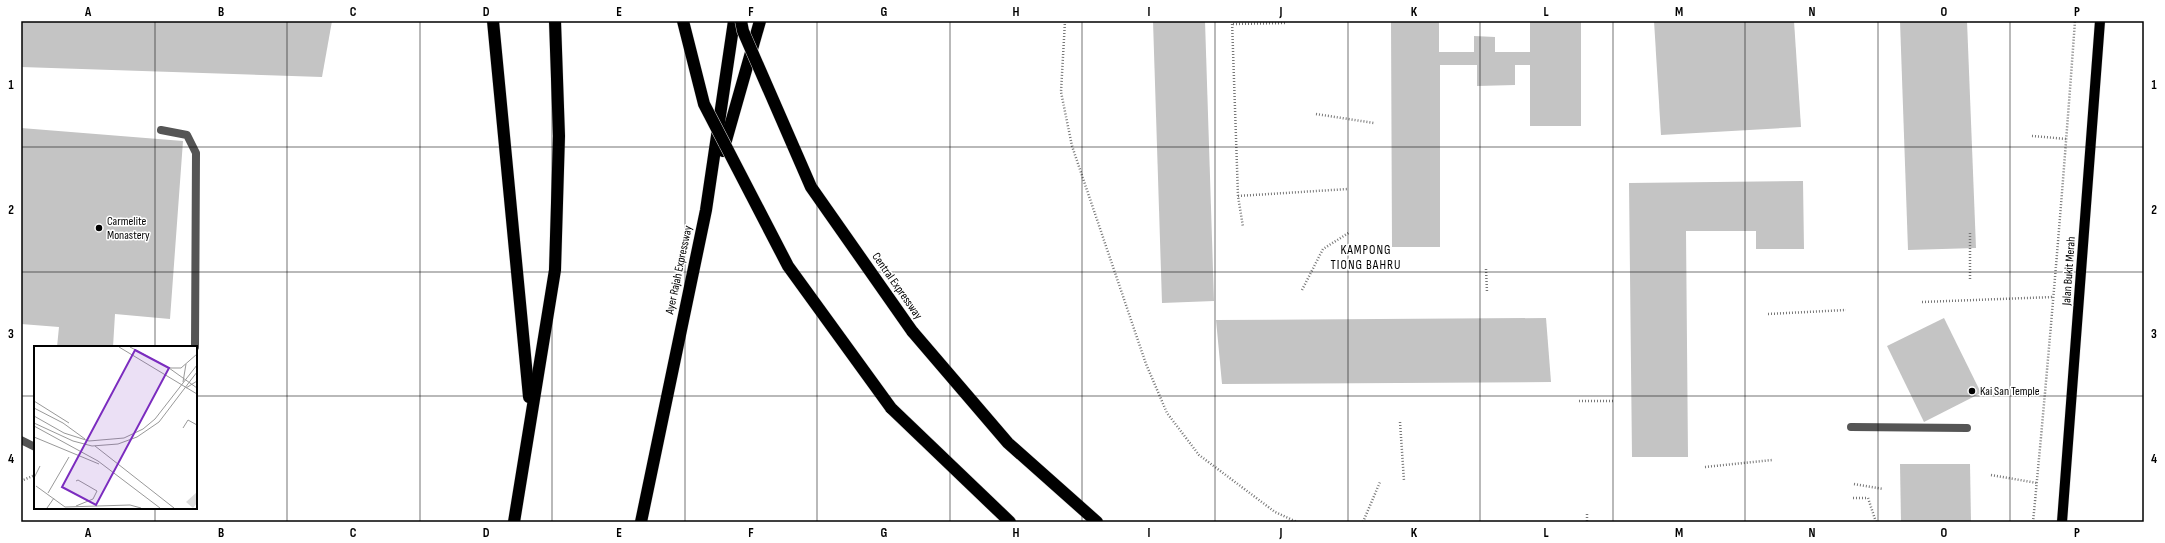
<svg xmlns="http://www.w3.org/2000/svg" width="2165" height="543" viewBox="0 0 2165 543" font-family="'Sofia Sans Condensed',sans-serif">
<rect width="100%" height="100%" fill="#fff"/>
<g fill="#c4c4c4">
<path d="M21,21H332L322,77L21,67Z"/>
<path d="M1153,21H1205L1214,301L1162,303Z"/>
<path d="M1391,21H1439V52H1474V36L1495,37V52H1530V21H1581V126H1530V65H1515V85L1477,86V65H1440V247H1392Z"/>
<path d="M1654,21H1794L1801,127L1661,135Z"/>
<path d="M1900,21H1967L1976,248L1908,250Z"/>
<path d="M21,128L183,141L170,319L115,314L113,347H57L59,327L21,324Z"/>
<path d="M1803,181L1804,249H1756V231H1686L1688,457H1632L1629,183Z"/>
<path d="M1546,318L1551,382L1222,384L1216,320Z"/>
<path d="M1944,318L1981,393L1924,422L1887,346Z"/>
<path d="M1900,464H1970L1971,522H1901Z"/>
</g>
<g fill="none" stroke-linecap="round" stroke-linejoin="round">
<defs>
<path id="primary" d="M2062,522L2100,21"/>
<g id="highway">
<path d="M493,21L529,397"/>
<path d="M723,151L760,21"/>
<path d="M912,331L1008,443L1097,522"/>
<path d="M891,408L1010,522"/>
<path d="M514,522L555,270L559,136L555,21"/>
<path d="M641,522L706,210L734,21"/>
</g>
</defs>
<use href="#primary" stroke="#dbdbdb" stroke-width="11"/>
<use href="#highway" stroke="#dbdbdb" stroke-width="13"/>
<g stroke="#777" stroke-width="2.5" stroke-dasharray="1 2" stroke-linecap="butt">
<path d="M1065,21L1061,92L1072,146L1146,364L1167,413L1199,455L1275,512L1297,522"/>
<path d="M1232,21L1238,196L1243,227"/>
<path d="M1233,24L1287,23"/>
<path d="M1316,114L1374,123"/>
<path d="M2032,136L2067,139"/>
<path d="M1238,196L1348,189"/>
<path d="M1970,233V280"/>
<path d="M1486,269L1487,292"/>
<path d="M1302,290L1323,249L1350,232"/>
<path d="M1922,302L2053,297"/>
<path d="M1768,314L1846,310"/>
<path d="M1579,401H1615"/>
<path d="M1400,422L1404,481"/>
<path d="M1705,467L1772,460"/>
<path d="M1991,475L2037,483"/>
<path d="M21,481L35,475"/>
<path d="M1854,484L1883,489"/>
<path d="M1853,498H1868L1876,522"/>
<path d="M1587,514V522"/>
<path d="M1363,522L1380,482"/>
<path d="M2033,522C2049,355 2063,188 2075,21"/>
</g>
<g stroke="#555" stroke-width="8">
<path d="M161,130L187,135L196,153L195,347"/>
<path d="M1851,427L1967,428"/>
<path d="M21,440L35,447"/>
</g>
<use href="#primary" stroke="#000" stroke-width="10"/>
<use href="#highway" stroke="#000" stroke-width="12"/>
<defs>
<g id="highway-bridge">
<path d="M683,21L704,104L788,266L891,408"/>
<path d="M741,21L743,31L811,187L912,331"/>
</g>
</defs>
<use href="#highway-bridge" stroke="#dbdbdb" stroke-width="13" stroke-linecap="butt"/>
<use href="#highway-bridge" stroke="#000" stroke-width="12"/>
</g>
<path fill="none" stroke="#000" stroke-width="1" stroke-opacity="0.55" d="M155,21V347M287,21V522M420,21V522M552,21V522M685,21V522M817,21V522M950,21V522M1082,21V522M1215,21V522M1348,21V522M1480,21V522M1613,21V522M1745,21V522M1878,21V522M2010,21V522M21,147H2144M21,272H2144M21,396H35M196,396H2144M155,508V522"/>
<g fill="#000" stroke="#fff" stroke-width="1.5">
<circle cx="99" cy="228" r="4"/>
<circle cx="1972" cy="391" r="4"/>
</g>
<g text-anchor="middle" dominant-baseline="central" stroke-width="3" stroke-linejoin="round" paint-order="stroke">
<g font-size="12" fill="#000" stroke="#fff" text-anchor="start">
<text x="107" y="221">Carmelite<tspan x="107" dy="14">Monastery</tspan></text>
<text x="1980" y="391">Kai San Temple</text>
</g>
<g font-size="12" fill="#000" stroke="#fff">
<text transform="translate(679 270) rotate(-78)">Ayer Rajah Expressway</text>
<text transform="translate(2069 271) rotate(-86)">Jalan Bukit Merah</text>
<text transform="translate(897 286) rotate(55)">Central Expressway</text>
</g>
<g font-size="13" letter-spacing="1" fill="#000" stroke="#fff">
<text x="1366" y="250">KAMPONG<tspan x="1366" dy="15">TIONG BAHRU</tspan></text>
</g>
</g>
<g transform="translate(34 346)">
<rect width="163" height="163" fill="#fff"/>
<path d="M163,146V157L159,162L152,156Z" fill="#dcdcdc"/>
<path fill="none" stroke="#999" stroke-width="1" d="M85,1L163,48M96,1L135,22L163,42M135,22H147L163,8M149,36L152,18M152,42L163,35M0,55L35,77M0,62L29,77L51,93M0,70L30,87L55,95L90,92L109,83L121,73L163,19M0,77L39,95L58,100L84,98L103,91L125,76L163,26M0,80L64,115L126,162M149,82L154,74L163,79M0,91L65,118M61,100L140,162M0,132L6,120M42,135L44,134L63,145L59,153L42,160M2,140L31,161L96,159L107,162M14,147L35,111M13,162L20,152"/>
<path fill="#7b2cbf" fill-opacity="0.15" stroke="#7b2cbf" stroke-width="2" d="M101,4L135,22L62,159L28,141Z"/>
<rect width="163" height="163" fill="none" stroke="#000" stroke-width="2"/>
</g>
<rect width="2165" height="543" fill="none" stroke="#ffffff" stroke-width="44"/>
<rect x="22" y="22" width="2121" height="499" fill="none" stroke="#000" stroke-width="1.5"/>
<g font-size="13" text-anchor="middle" font-weight="bold" fill="#000">
<text x="88" y="16">A</text>
<text x="221" y="16">B</text>
<text x="353" y="16">C</text>
<text x="486" y="16">D</text>
<text x="619" y="16">E</text>
<text x="751" y="16">F</text>
<text x="884" y="16">G</text>
<text x="1016" y="16">H</text>
<text x="1149" y="16">I</text>
<text x="1281" y="16">J</text>
<text x="1414" y="16">K</text>
<text x="1546" y="16">L</text>
<text x="1679" y="16">M</text>
<text x="1812" y="16">N</text>
<text x="1944" y="16">O</text>
<text x="2077" y="16">P</text>
<text x="11" y="89">1</text>
<text x="2154" y="89">1</text>
<text x="11" y="214">2</text>
<text x="2154" y="214">2</text>
<text x="11" y="338">3</text>
<text x="2154" y="338">3</text>
<text x="11" y="463">4</text>
<text x="2154" y="463">4</text>
<text x="88" y="537">A</text>
<text x="221" y="537">B</text>
<text x="353" y="537">C</text>
<text x="486" y="537">D</text>
<text x="619" y="537">E</text>
<text x="751" y="537">F</text>
<text x="884" y="537">G</text>
<text x="1016" y="537">H</text>
<text x="1149" y="537">I</text>
<text x="1281" y="537">J</text>
<text x="1414" y="537">K</text>
<text x="1546" y="537">L</text>
<text x="1679" y="537">M</text>
<text x="1812" y="537">N</text>
<text x="1944" y="537">O</text>
<text x="2077" y="537">P</text>
</g>
</svg>
